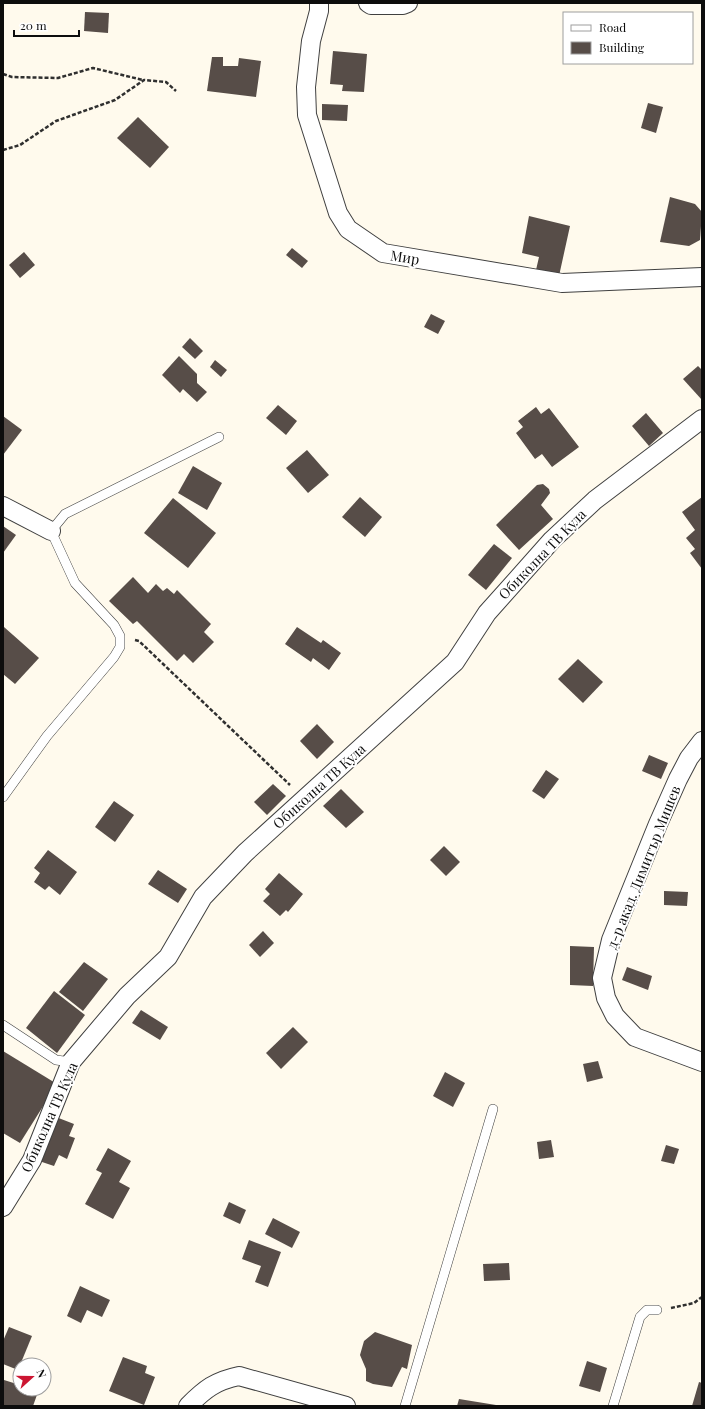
<svg xmlns="http://www.w3.org/2000/svg" width="705" height="1409" viewBox="0 0 705 1409" font-family="'Playfair Display',serif">
<rect width="100%" height="100%" fill="#fffaed"/>
<g fill="#574d48">
<path d="M85,12L109,13L108,33L84,31Z"/>
<path d="M333,51L367,54L364,92L342,91L343,85L330,84Z"/>
<path d="M212,57H223V66H238L239,58L261,61L256,97L207,91Z"/>
<path d="M648,103L663,107L656,133L641,128Z"/>
<path d="M322,104L348,105L347,121L322,120Z"/>
<path d="M138,117L169,147L150,168L117,138Z"/>
<path d="M670,197L695,204L702,212L700,240L689,246L660,242Z"/>
<path d="M529,216L570,226L559,276L536,270L539,257L522,253Z"/>
<path d="M292,248L308,261L302,268L286,255Z"/>
<path d="M24,252L35,265L20,278L9,265Z"/>
<path d="M431,314L445,321L438,334L424,327Z"/>
<path d="M190,338L203,351L195,359L182,347Z"/>
<path d="M179,356L197,374V383L207,392L197,402L183,389L180,393L162,375Z"/>
<path d="M215,360L227,370L221,377L210,367Z"/>
<path d="M698,366L702,370V400L683,379Z"/>
<path d="M278,405L297,421L286,435L266,418Z"/>
<path d="M536,407L541,414L549,408L579,447L552,467L542,454L535,459L516,433L523,427L518,421Z"/>
<path d="M646,413L663,433L649,446L632,426Z"/>
<path d="M3,416L22,430L3,455Z"/>
<path d="M307,450L329,475L308,493L286,468Z"/>
<path d="M193,466L222,483L207,510L178,493Z"/>
<path d="M543,484L549,489L550,493L541,505L553,519L519,550L496,525L537,485Z"/>
<path d="M360,497L382,517L365,537L342,517Z"/>
<path d="M702,497V569L690,553L695,549L686,538L695,530L682,512Z"/>
<path d="M173,498L216,533L188,568L144,533Z"/>
<path d="M3,526L16,535L3,553Z"/>
<path d="M494,544L512,558L486,590L468,575Z"/>
<path d="M133,577L148,593L156,584L163,591L167,588L174,594L177,590L211,624L204,632L214,642L193,663L184,654L177,661L137,621L133,624L109,601Z"/>
<path d="M4,627L39,658L15,684L3,674Z"/>
<path d="M297,627L321,643L323,640L341,653L329,670L313,658L311,662L285,644Z"/>
<path d="M578,659L603,682L583,703L558,679Z"/>
<path d="M317,724L334,742L317,759L300,741Z"/>
<path d="M649,755L668,763L661,779L642,771Z"/>
<path d="M546,770L559,779L544,799L532,791Z"/>
<path d="M273,784L286,796L267,815L254,802Z"/>
<path d="M341,789L364,812L346,828L323,806Z"/>
<path d="M114,801L134,815L115,842L95,827Z"/>
<path d="M444,846L460,862L446,876L430,860Z"/>
<path d="M48,850L77,872L60,895L49,886L45,890L34,882L40,873L34,868Z"/>
<path d="M158,870L187,889L178,903L148,884Z"/>
<path d="M279,873L303,894L288,912L286,910L280,916L263,901L270,894L265,889Z"/>
<path d="M664,891L688,892L687,906L664,905Z"/>
<path d="M263,931L274,943L260,957L249,945Z"/>
<path d="M570,946L594,947L593,986L570,985Z"/>
<path d="M84,962L108,979L83,1011L59,992Z"/>
<path d="M627,967L652,976L648,990L622,980Z"/>
<path d="M54,991L85,1015L57,1053L26,1028Z"/>
<path d="M141,1010L168,1027L160,1040L132,1023Z"/>
<path d="M293,1027L308,1042L281,1069L266,1053Z"/>
<path d="M3,1051L57,1084L20,1143L3,1133Z"/>
<path d="M598,1061L603,1078L587,1082L583,1064Z"/>
<path d="M445,1072L465,1083L453,1107L433,1096Z"/>
<path d="M56,1117L74,1124L69,1136L75,1138L67,1159L59,1155L54,1166L39,1161Z"/>
<path d="M551,1140L554,1157L539,1159L537,1142Z"/>
<path d="M666,1145L679,1149L674,1164L661,1161Z"/>
<path d="M108,1148L131,1161L119,1182L130,1188L113,1219L85,1204L102,1173L96,1170Z"/>
<path d="M229,1202L246,1210L240,1224L223,1216Z"/>
<path d="M273,1218L300,1232L292,1248L265,1234Z"/>
<path d="M249,1240L281,1252L268,1287L255,1282L261,1266L242,1259Z"/>
<path d="M509,1263L510,1280L484,1281L483,1264Z"/>
<path d="M80,1286L110,1300L102,1317L87,1310L81,1323L67,1316Z"/>
<path d="M9,1327L32,1336L18,1370L3,1364V1341Z"/>
<path d="M375,1332L412,1345L407,1369L402,1367L392,1387L373,1384L366,1381V1369L360,1355L364,1341Z"/>
<path d="M123,1357L147,1366L145,1373L155,1377L144,1405L109,1391Z"/>
<path d="M587,1361L607,1368L600,1392L579,1386Z"/>
<path d="M4,1380L20,1385V1389H30L38,1392L33,1406H3Z"/>
<path d="M699,1382L702,1383V1406H692Z"/>
<path d="M459,1399L496,1405V1406H457Z"/>
</g>
<g fill="none" stroke-linecap="round" stroke-linejoin="round">
<defs>
<g id="service">
<path d="M3,797L47,736L114,657L120,647V636L114,625L75,583L51,531L65,514L219,437"/>
<path d="M3,1025L56,1060L71,1062"/>
<path d="M405,1406L493,1109"/>
<path d="M613,1406L640,1317L647,1310H657"/>
</g>
<g id="minor">
<path d="M319,3V11L311,41L306,87L307,115L338,213L348,229L383,253L562,283L702,277"/>
<path d="M368,3L371,5H403L408,3"/>
<path d="M3,506L51,531"/>
<path d="M702,741L689,758L678,779L658,824L611,940L602,978L606,998L615,1016L635,1037L702,1062"/>
<path d="M3,1207L32,1160L71,1062L127,996L168,957L203,897L245,853L455,662L487,613L552,540L595,500L702,419"/>
<path d="M188,1406C205,1389 215,1381 239,1376L346,1406"/>
</g>
</defs>
<use href="#service" stroke="#404040" stroke-width="10"/>
<use href="#minor" stroke="#404040" stroke-width="20"/>
<g stroke="#2f2f2f" stroke-width="2.5" stroke-dasharray="4 2" stroke-linecap="butt">
<path d="M3,74L12,77L58,78L93,68L143,80"/>
<path d="M3,150L20,145L56,121L115,100L144,80L166,82L176,91"/>
<path d="M135,640L139,641L290,785"/>
<path d="M671,1308L694,1303L702,1297"/>
</g>
<use href="#service" stroke="#fff" stroke-width="9"/>
<use href="#minor" stroke="#fff" stroke-width="18"/>
</g>
<g text-anchor="middle" dominant-baseline="central" stroke-width="4" stroke-linejoin="round" paint-order="stroke">
<g font-size="14" fill="#0d0d0d" stroke="#fff">
<text transform="translate(405 257) rotate(9)">Мир</text>
<text transform="translate(542 554) rotate(-46)">Обиколна ТВ Кула</text>
<text transform="translate(319 786) rotate(-42)">Обиколна ТВ Кула</text>
<text transform="translate(643 867) rotate(-68)">д-р акад. Димитър Мишев</text>
<text transform="translate(49 1117) rotate(-66)">Обиколна ТВ Кула</text>
</g>
</g>
<rect width="705" height="1409" fill="none" stroke="#0d0d0d" stroke-width="8"/>
<rect x="563" y="12" width="130" height="52" fill="#ffffff" stroke="#9e9e9e"/>
<rect x="571" y="25" width="20" height="6" fill="#ffffff" stroke="#9e9e9e"/>
<text x="599" y="32" font-size="12" fill="#0d0d0d">Road</text>
<rect x="571" y="42" width="20" height="12" fill="#574d48" stroke="#9e9e9e"/>
<text x="599" y="52" font-size="12" fill="#0d0d0d">Building</text>
<g transform="translate(32 1377) rotate(69)"><circle r="19" fill="#ffffff" stroke="#9e9e9e"/>
<path d="M0-3L7 15L0 10L-7 15Z" fill="#cc1632"/>
<text y="-6" font-size="11" font-weight="bold" text-anchor="middle" fill="#0d0d0d">N</text>
</g>
<path d="M14 30v6h65v-6" fill="none" stroke="#0d0d0d" stroke-width="2"/>
<text x="20" y="30" font-size="12" fill="#0d0d0d" stroke="#ffffff" stroke-width="3" paint-order="stroke">20 m</text>
</svg>
